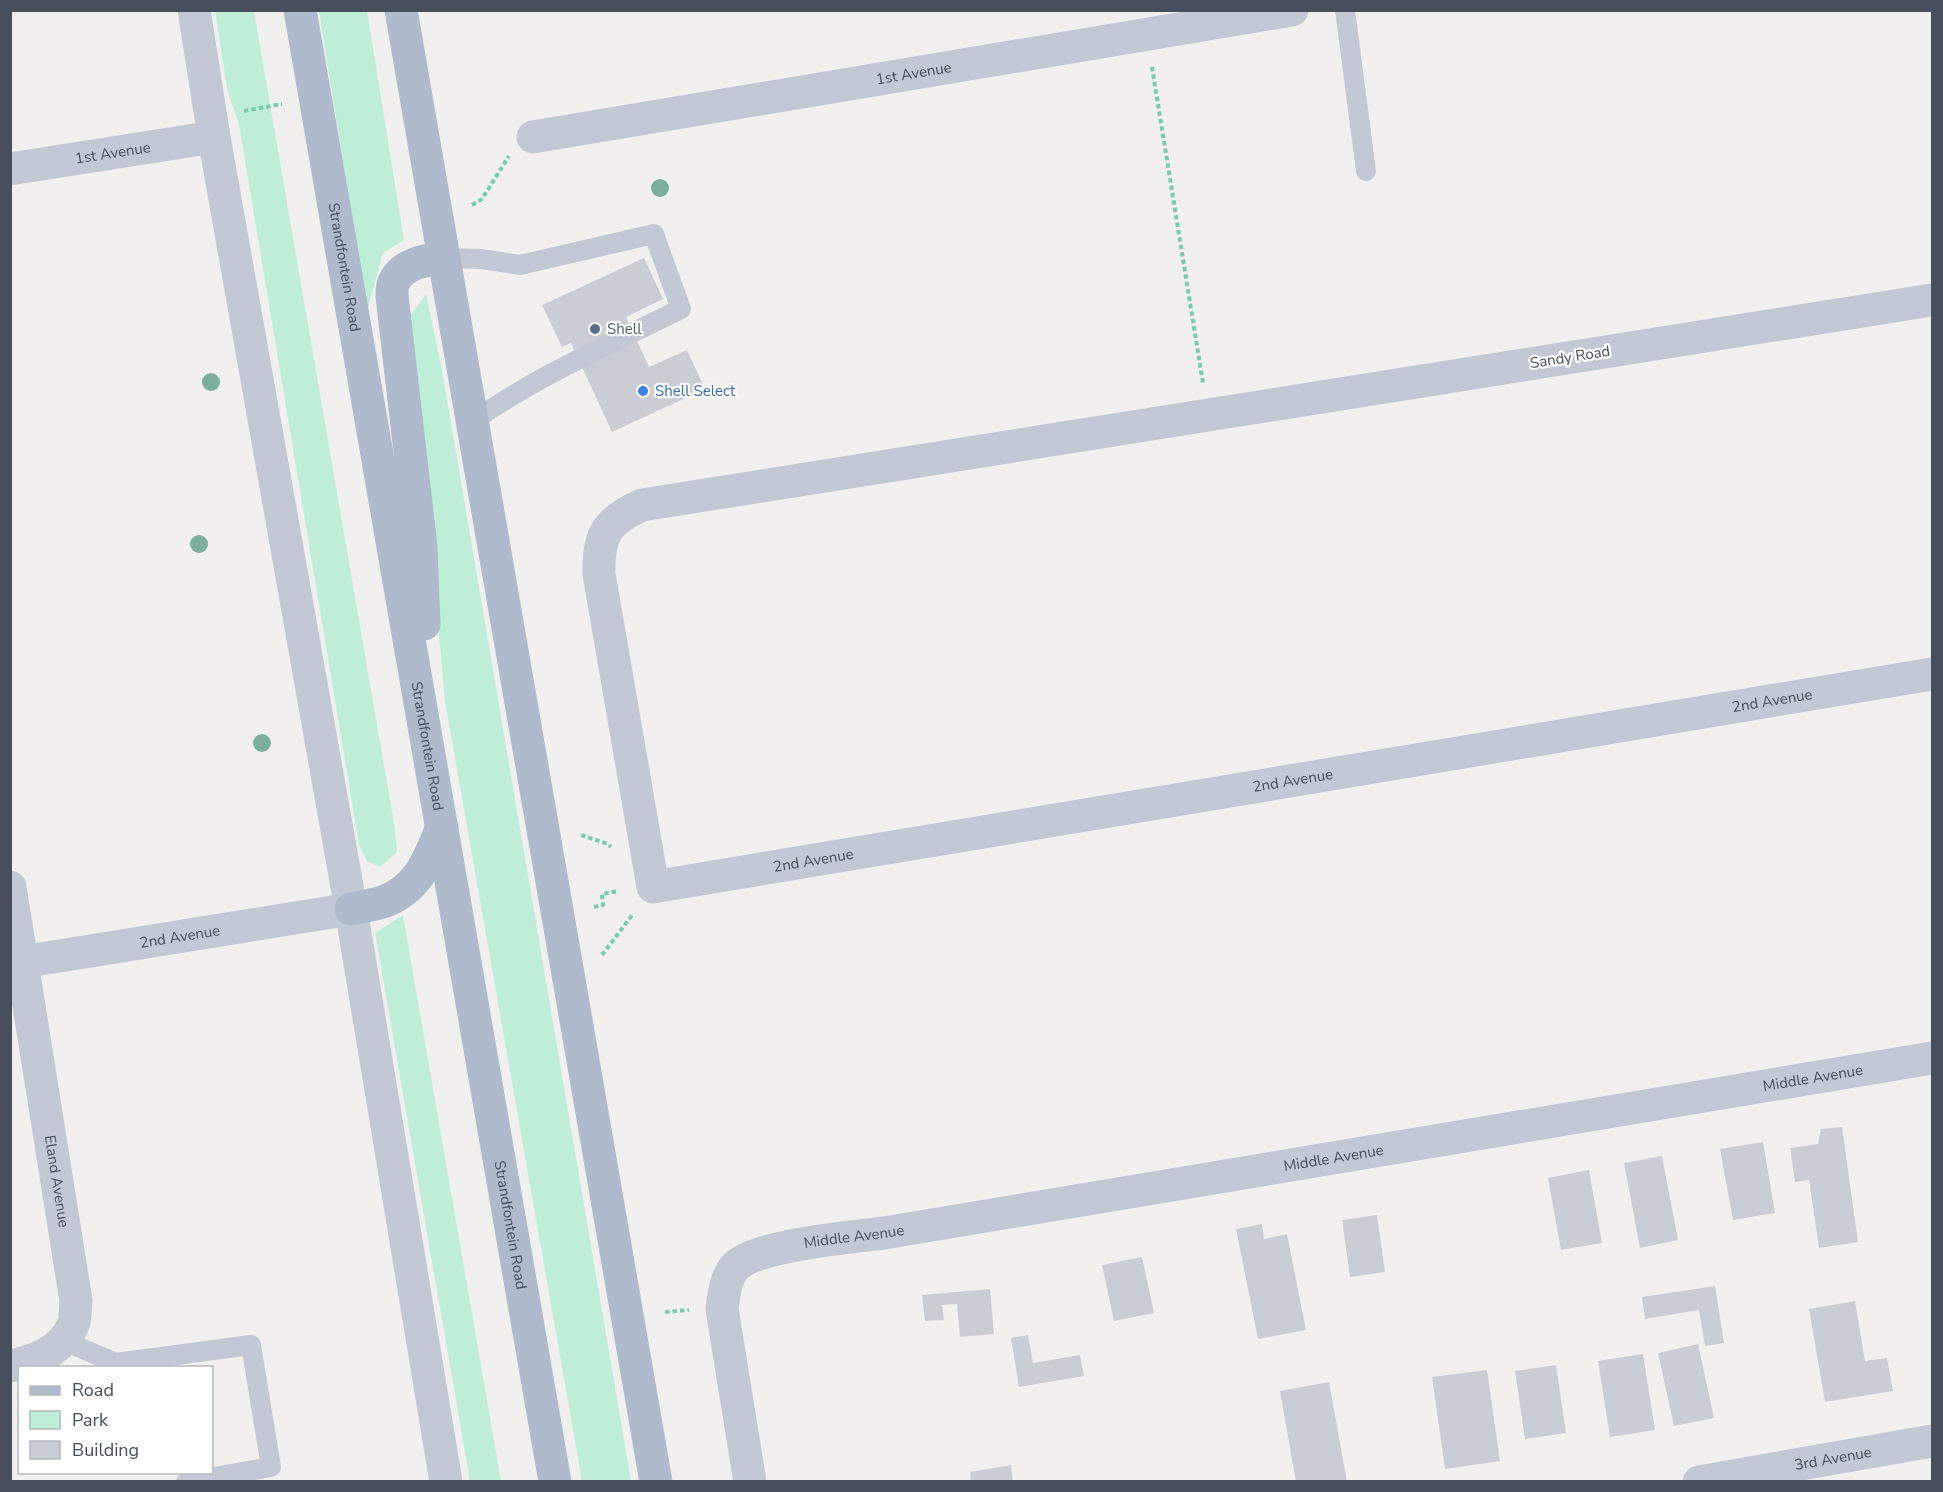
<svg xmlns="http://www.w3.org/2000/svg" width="1943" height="1492" viewBox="0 0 1943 1492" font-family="'Nunito Sans',sans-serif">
<rect width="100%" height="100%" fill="#f2f0ef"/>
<g fill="#bfeed8">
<path d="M215,11H254L395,829L397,852L380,867L367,861L359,845L239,125L227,88Z"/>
<path d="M319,11H367L404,240L383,253L367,311Z"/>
<path d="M426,294L442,370L631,1481H582L445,701L410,316Z"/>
<path d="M403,915L501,1481H470L375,933Z"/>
</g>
<g fill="#cbcdd5">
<path d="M644,258L663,299L626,317L649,367L687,350L705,389L612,432L571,343L562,347L542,305Z"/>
<path d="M1842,1127L1858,1242L1819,1248L1809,1180L1795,1182L1790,1148L1818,1144L1821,1129Z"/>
<path d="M1763,1142L1775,1213L1733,1220L1720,1149Z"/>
<path d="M1662,1156L1678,1240L1640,1248L1624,1163Z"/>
<path d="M1589,1170L1602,1243L1561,1250L1548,1178Z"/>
<path d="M1377,1215L1385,1272L1350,1277L1342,1220Z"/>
<path d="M1262,1224L1264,1239L1287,1234L1306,1330L1258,1339L1236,1229Z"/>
<path d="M1142,1257L1154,1313L1114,1321L1102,1265Z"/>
<path d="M1715,1286L1724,1343L1705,1346L1699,1310L1645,1319L1642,1297Z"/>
<path d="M990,1289L994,1334L960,1337L957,1304L942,1305L944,1320L925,1321L922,1295Z"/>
<path d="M1855,1301L1865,1361L1887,1358L1893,1391L1825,1402L1809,1309Z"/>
<path d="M1028,1335L1033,1363L1080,1355L1084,1376L1019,1387L1011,1338Z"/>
<path d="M1698,1344L1714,1418L1674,1426L1658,1353Z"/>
<path d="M1643,1354L1655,1430L1610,1437L1598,1361Z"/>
<path d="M1556,1365L1566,1433L1525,1439L1515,1371Z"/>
<path d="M1487,1370L1500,1461L1445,1469L1432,1377Z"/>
<path d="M1329,1382L1347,1482H1296L1280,1391Z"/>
<path d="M1011,1465L1013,1482H971L970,1472Z"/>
</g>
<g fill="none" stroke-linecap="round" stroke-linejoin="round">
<g stroke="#77ccae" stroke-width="4" stroke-dasharray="4.5 3" stroke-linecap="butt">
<path d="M1152,67L1203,383"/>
<path d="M244,111L282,104"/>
<path d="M472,205L482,199L509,156"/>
<path d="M581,835L608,844L611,847"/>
<path d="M594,907L603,905L602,894L619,891"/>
<path d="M602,955L633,914"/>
<path d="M665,1312L689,1310"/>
</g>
<g stroke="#c3c9d4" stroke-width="20">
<path d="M1345,10L1366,171"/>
<path d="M444,258L481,259L520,265L654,234L681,309C610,344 537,376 472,422"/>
<path d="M64,1341L116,1363L251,1345L271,1467L186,1482"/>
</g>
<g stroke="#c3c9d4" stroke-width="33">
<path d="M194,10L214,137L351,909L446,1482"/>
<path id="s1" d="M533,137L1292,10"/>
<path id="s2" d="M10,169L214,137"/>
<path id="s3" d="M1932,300L642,505C606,521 598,536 599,574L653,887L1932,674"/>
<path id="s4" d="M10,887L76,1301C75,1308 76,1318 73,1325C62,1351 36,1361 10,1366"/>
<path id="s5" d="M10,964L351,909"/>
<path id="s6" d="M750,1482L722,1309C724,1294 725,1278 736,1266C758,1245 851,1237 884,1233L1932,1058"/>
<path id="s7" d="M1699,1482L1932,1441"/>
</g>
<g stroke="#afbacd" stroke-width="33">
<path id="s8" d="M300,10L555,1482"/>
<path d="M401,10L656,1482"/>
<path d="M424,624L421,547L392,296C392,292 392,285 394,282C403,263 426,260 444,258"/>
<path d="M351,909C361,907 373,905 383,902C419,889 429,859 442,827"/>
</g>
</g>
<g fill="#7bb19c">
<circle cx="660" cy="188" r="9"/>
<circle cx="211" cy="382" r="9"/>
<circle cx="199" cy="544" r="9"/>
<circle cx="262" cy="743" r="9"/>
</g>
<circle fill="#5c6f8a" stroke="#fff" stroke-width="2" cx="595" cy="329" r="6"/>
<circle fill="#3f7fe0" stroke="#fff" stroke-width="2" cx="643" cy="391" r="6"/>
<g text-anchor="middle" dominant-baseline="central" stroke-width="4.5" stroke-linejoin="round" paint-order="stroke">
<g font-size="15" fill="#474f5c" stroke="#fff">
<text stroke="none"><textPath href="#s1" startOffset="386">1st Avenue</textPath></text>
<text stroke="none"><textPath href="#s2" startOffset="104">1st Avenue</textPath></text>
<text stroke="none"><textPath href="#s8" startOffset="261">Strandfontein Road</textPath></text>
<text transform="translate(1570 357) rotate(-9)">Sandy Road</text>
<text stroke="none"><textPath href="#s3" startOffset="2847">2nd Avenue</textPath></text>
<text stroke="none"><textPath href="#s8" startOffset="747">Strandfontein Road</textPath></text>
<text stroke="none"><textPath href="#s3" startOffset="2361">2nd Avenue</textPath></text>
<text stroke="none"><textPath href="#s3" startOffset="1875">2nd Avenue</textPath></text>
<text stroke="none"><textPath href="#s5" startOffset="172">2nd Avenue</textPath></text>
<text stroke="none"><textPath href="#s6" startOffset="1316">Middle Avenue</textPath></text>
<text stroke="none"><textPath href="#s6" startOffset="830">Middle Avenue</textPath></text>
<text stroke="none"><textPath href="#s4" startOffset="298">Eland Avenue</textPath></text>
<text stroke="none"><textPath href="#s8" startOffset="1233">Strandfontein Road</textPath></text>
<text stroke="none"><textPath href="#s6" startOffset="344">Middle Avenue</textPath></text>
<text stroke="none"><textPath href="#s7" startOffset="136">3rd Avenue</textPath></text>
</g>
<g font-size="15" fill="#4e5e75" stroke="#fff" text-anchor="start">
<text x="607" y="329">Shell</text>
</g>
<g font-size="15" fill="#366cbe" stroke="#fff" text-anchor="start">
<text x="655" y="391">Shell Select</text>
</g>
</g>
<rect width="1943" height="1492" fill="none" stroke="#474f5c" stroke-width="24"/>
<rect x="18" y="1366" width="195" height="108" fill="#ffffff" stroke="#b5b9be" stroke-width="1.5"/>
<rect x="30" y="1386" width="30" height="9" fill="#afbacd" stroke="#b5b9be" stroke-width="1.5"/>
<text x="72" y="1396" font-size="18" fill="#474f5c">Road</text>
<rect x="30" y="1411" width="30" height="18" fill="#bfeed8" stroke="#b5b9be" stroke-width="1.5"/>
<text x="72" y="1426" font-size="18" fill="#474f5c">Park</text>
<rect x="30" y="1441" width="30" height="18" fill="#cbcdd5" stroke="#b5b9be" stroke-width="1.5"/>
<text x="72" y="1456" font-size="18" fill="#474f5c">Building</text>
</svg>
